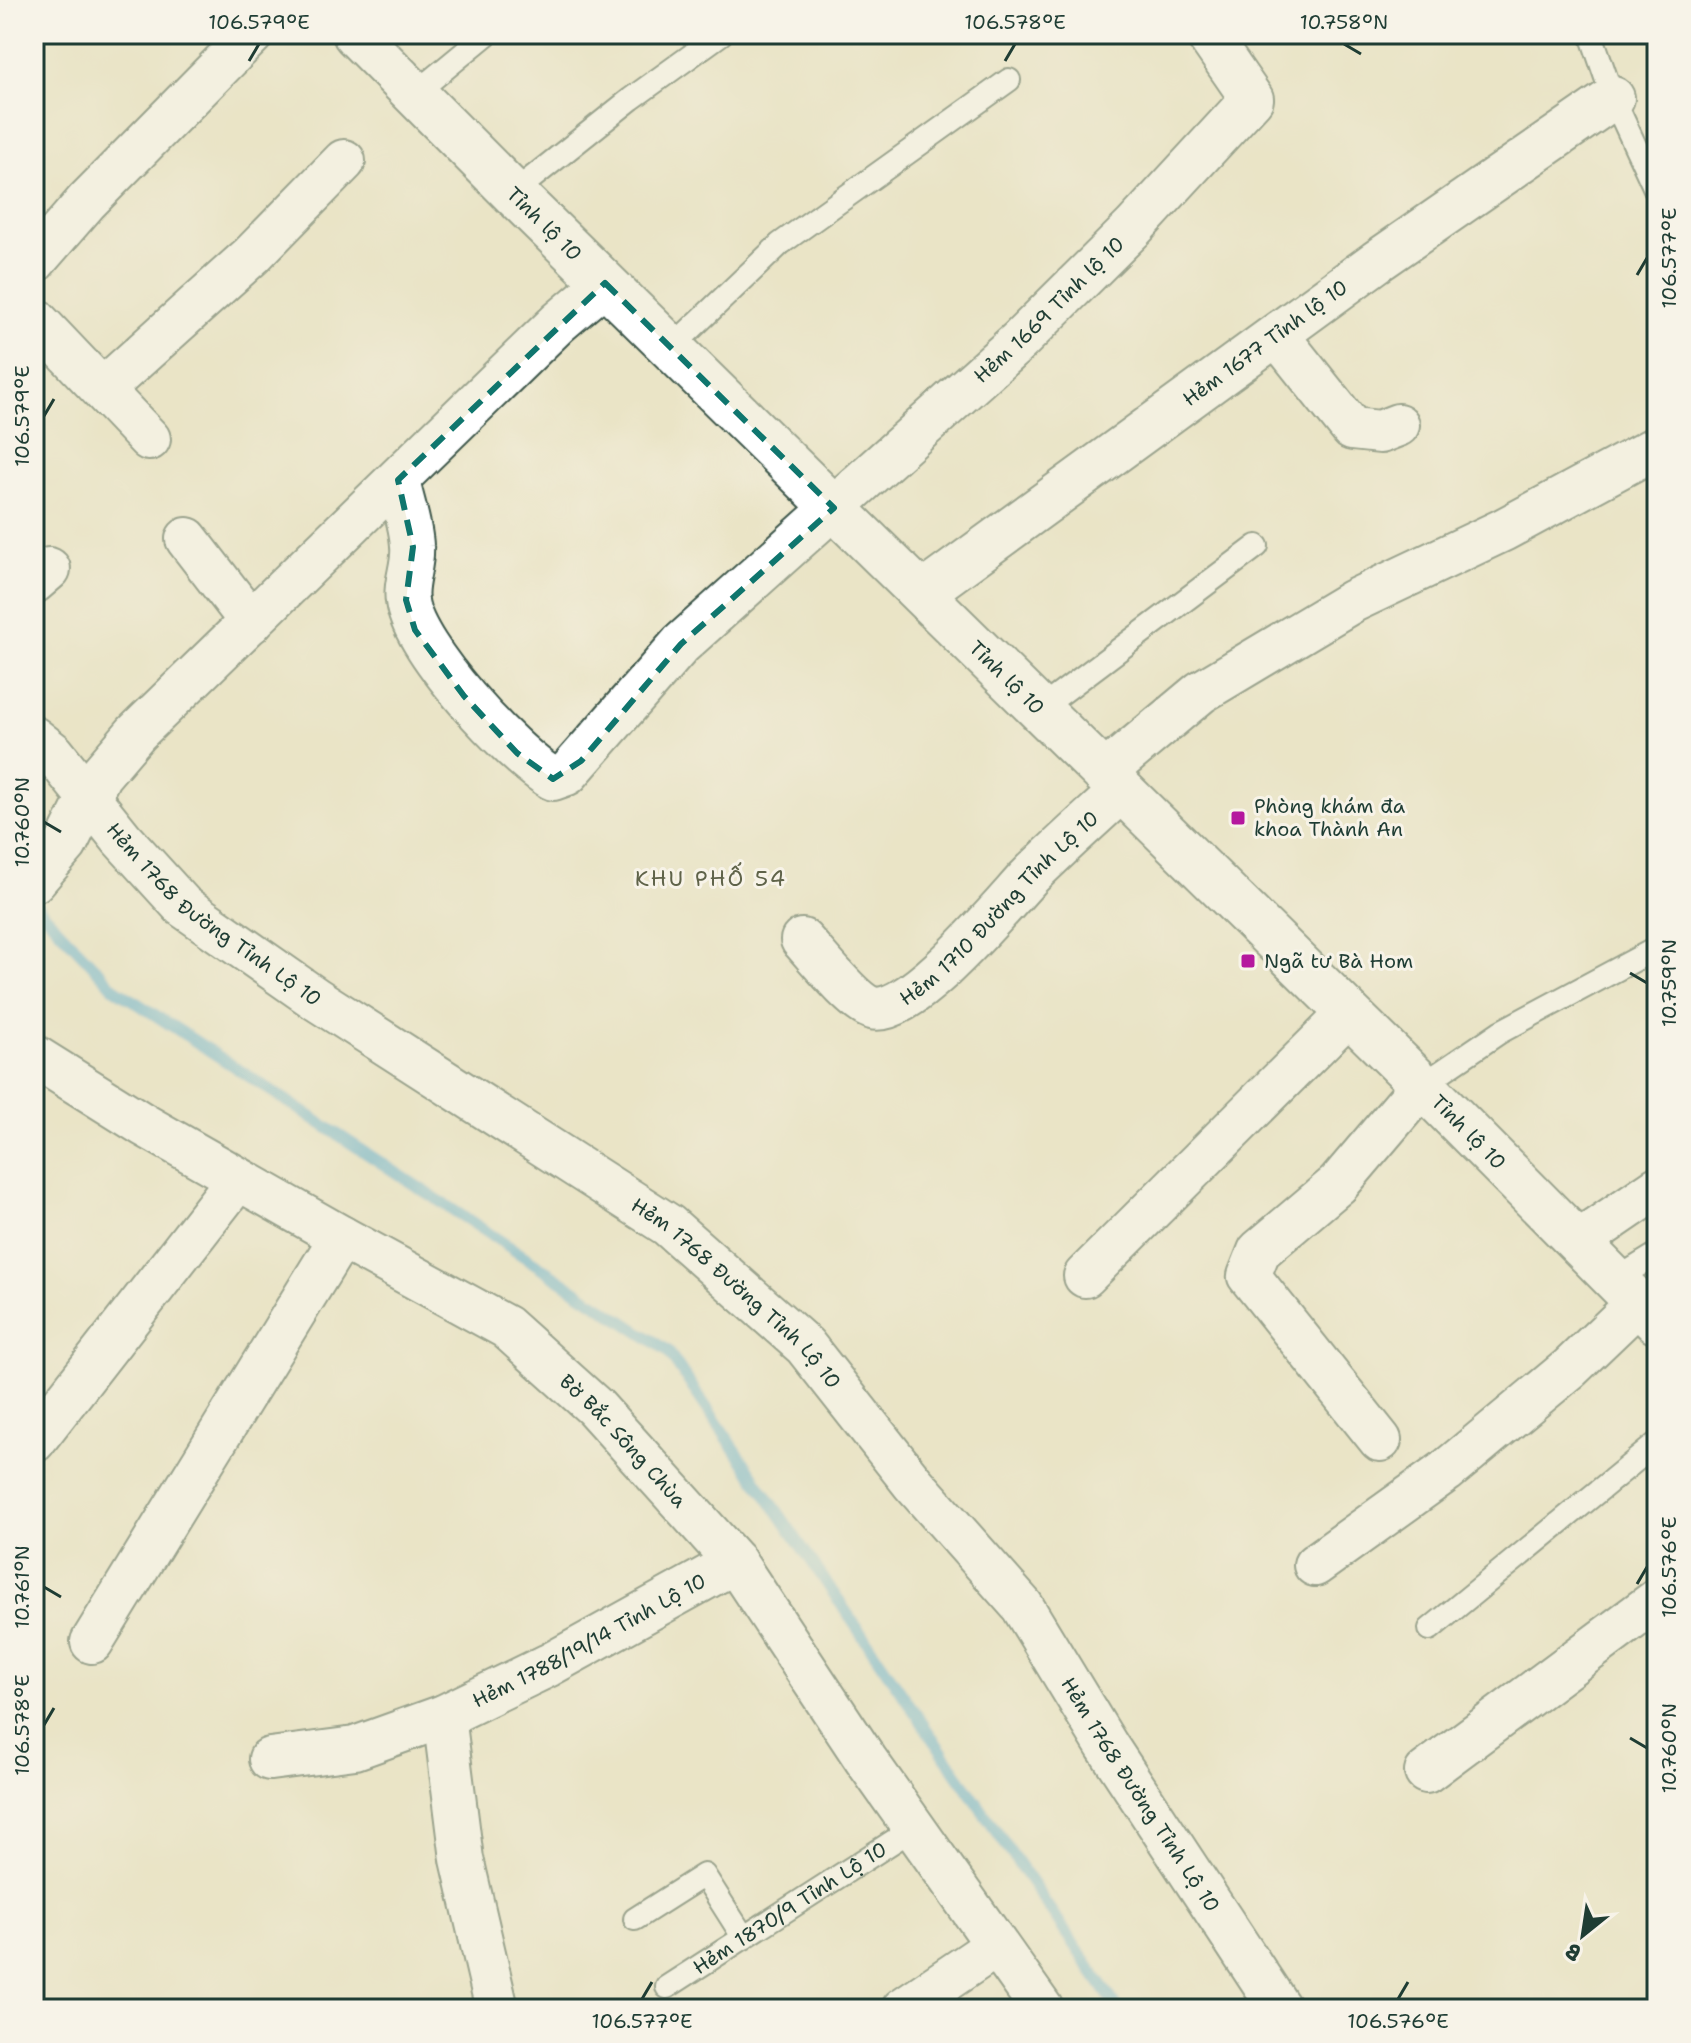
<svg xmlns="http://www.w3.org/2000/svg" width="1691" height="2043" viewBox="0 0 1691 2043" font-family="'Shantell Sans',sans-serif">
<rect width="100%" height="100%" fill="#f7f3e8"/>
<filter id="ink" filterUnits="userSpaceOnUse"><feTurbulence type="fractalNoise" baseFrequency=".0125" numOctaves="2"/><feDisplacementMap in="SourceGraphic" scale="16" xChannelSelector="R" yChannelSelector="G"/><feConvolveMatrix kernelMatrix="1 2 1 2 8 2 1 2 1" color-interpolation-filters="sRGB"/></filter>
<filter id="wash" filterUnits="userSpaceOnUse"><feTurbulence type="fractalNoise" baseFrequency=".006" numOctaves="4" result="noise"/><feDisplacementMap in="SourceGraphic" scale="32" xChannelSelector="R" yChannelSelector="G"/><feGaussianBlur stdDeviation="1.8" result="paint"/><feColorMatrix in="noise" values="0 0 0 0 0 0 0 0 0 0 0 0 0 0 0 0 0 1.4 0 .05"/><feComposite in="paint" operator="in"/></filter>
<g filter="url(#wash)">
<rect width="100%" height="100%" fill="#eae4c6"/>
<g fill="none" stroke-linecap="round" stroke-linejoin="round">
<path stroke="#55aad1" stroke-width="12" d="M34,903L114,988L667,1350L1118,2009"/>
</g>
</g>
<g filter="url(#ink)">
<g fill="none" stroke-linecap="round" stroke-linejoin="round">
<defs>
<g id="service">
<path d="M1591,34L1613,98L1657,193"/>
<path d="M413,95L487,34"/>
<path d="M513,193L631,99L721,34"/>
<path d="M671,348L780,244L1009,80"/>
<path d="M1039,710L1257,546"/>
<path d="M1422,1085L1500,1032L1657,948"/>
<path d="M1615,1280L1657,1254"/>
<path d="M1430,1629L1657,1443"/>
<path d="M635,1919L704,1875L744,1938"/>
<path id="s1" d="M667,1987L914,1828"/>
</g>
<g id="minor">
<path d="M34,262L87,201L252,34"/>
<path d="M34,318L149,439"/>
<path d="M1277,335L1352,429L1380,432L1398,425"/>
<path d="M103,389L252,255L344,161"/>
<path id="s2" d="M398,480C402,501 411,524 412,546C414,564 404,584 407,601C413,649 512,755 553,779L567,774L681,644L1018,342L1134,227L1252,99L1207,34"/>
<path d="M187,539L251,622"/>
<path d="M34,582L49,569"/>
<path id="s3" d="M921,594L1376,262L1613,98"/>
<path id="s4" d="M34,738L53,753L122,839L183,906L316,999L668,1225L805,1346L913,1483L1022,1606L1107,1746L1280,2009"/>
<path d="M1104,773L1201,692L1353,601L1503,530L1657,447"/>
<path d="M34,881L66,844L100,775L136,733L558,323L605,283"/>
<path id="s5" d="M802,940C816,955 854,1003 872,1008C909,1019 1003,905 1028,878C1058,848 1091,819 1122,790"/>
<path id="s6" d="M34,1056L144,1125L341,1237L506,1327L595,1407L735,1562L866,1760L1042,2009"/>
<path d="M1578,1242L1657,1188"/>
<path d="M1085,1276L1349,1013"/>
<path d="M1380,1440L1249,1276L1259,1251L1338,1184L1422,1085"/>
<path d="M34,1441L238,1179"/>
<path d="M1315,1565L1446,1471L1570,1368L1638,1303"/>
<path d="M92,1642L341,1237"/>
<path d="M444,1716L462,1859L497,2009"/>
<path id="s7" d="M270,1759L355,1748L444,1716L549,1665L735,1562"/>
<path d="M1426,1772L1657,1600"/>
<path d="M903,2009L996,1946"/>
</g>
<g id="primary">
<path id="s8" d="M355,34L513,193L1422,1085L1657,1322"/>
</g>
</defs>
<use href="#service" stroke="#3d564a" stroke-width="26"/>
<use href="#minor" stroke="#3d564a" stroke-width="46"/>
<use href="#primary" stroke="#3d564a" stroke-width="48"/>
<use href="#service" stroke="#fff" stroke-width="22"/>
<use href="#minor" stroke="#fff" stroke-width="42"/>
<use href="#primary" stroke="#fff" stroke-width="44"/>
</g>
</g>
<path d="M0 0H1691V2043H0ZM605,283L834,508L681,644L581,761L553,779L517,753L464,696L415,630L406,600L413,547L398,480Z" fill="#eae4c6" fill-opacity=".55" fill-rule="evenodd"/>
<path fill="none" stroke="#0f766e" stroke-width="6" stroke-dasharray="16 10" stroke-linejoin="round" d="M605,283L834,508L681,644L581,761L553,779L517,753L464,696L415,630L406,600L413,547L398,480Z"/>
<path fill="none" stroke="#1f3d34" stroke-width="3" d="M1344,44L1361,54M249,61L259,44M1005,61L1015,44M1637,275L1647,258M44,416L54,399M44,822L61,832M1630,973L1647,983M1637,1584L1647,1567M44,1587L61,1597M44,1725L54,1708M1630,1738L1647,1748M642,1999L652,1982M1398,1999L1408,1982"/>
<g fill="#b5179e" stroke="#f7f3e8" stroke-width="3">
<rect x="1230" y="810" width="16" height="16" rx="4"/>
<rect x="1240" y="953" width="16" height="16" rx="4"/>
</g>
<g text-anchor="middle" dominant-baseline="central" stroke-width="6" stroke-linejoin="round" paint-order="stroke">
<g font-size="20" fill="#1f3d34" stroke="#f7f3e8">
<text stroke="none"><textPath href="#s8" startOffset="268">Tỉnh lộ 10</textPath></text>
<text stroke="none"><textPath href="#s2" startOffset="1042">Hẻm 1669 Tỉnh lộ 10</textPath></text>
<text stroke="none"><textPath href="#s3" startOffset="426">Hẻm 1677 Tỉnh lộ 10</textPath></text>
<text stroke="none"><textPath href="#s8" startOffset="916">Tỉnh lộ 10</textPath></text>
<text stroke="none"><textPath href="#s5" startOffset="264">Hẻm 1710 Đường Tỉnh Lộ 10</textPath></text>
<text stroke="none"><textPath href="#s4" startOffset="254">Hẻm 1768 Đường Tỉnh Lộ 10</textPath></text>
<text stroke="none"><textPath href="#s8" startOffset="1564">Tỉnh lộ 10</textPath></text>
<text stroke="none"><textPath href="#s4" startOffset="902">Hẻm 1768 Đường Tỉnh Lộ 10</textPath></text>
<text stroke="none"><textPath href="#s6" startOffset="708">Bờ Bắc Sông Chùa</textPath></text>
<text stroke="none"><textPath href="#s7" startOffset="344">Hẻm 1788/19/14 Tỉnh Lộ 10</textPath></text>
<text stroke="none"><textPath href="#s4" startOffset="1550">Hẻm 1768 Đường Tỉnh Lộ 10</textPath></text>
<text stroke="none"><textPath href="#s1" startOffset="146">Hẻm 1870/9 Tỉnh Lộ 10</textPath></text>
</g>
<g font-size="20" fill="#1f3d34" stroke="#f7f3e8" text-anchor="start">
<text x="1254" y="806">Phòng khám đa<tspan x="1254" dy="23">khoa Thành An</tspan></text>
<text x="1264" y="961">Ngã tư Bà Hom</text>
</g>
<g font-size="22" letter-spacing="2" fill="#5f6349" stroke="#f7f3e8">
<text x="711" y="878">KHU PHỐ 54</text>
</g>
</g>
<rect width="1691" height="2043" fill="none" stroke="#f7f3e8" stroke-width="88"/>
<g transform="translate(1583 1935) rotate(210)" stroke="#f7f3e8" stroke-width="6" paint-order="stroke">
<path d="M0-6L14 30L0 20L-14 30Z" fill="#1f3d34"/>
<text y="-12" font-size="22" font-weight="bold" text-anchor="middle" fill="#1f3d34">B</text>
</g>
<rect x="44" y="44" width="1603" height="1955" fill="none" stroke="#1f3d34" stroke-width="3"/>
<g font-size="20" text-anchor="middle" fill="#1f3d34">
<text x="259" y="29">106.579°E</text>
<text x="1015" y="29">106.578°E</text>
<text x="1344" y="29">10.758°N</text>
<text transform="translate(1669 258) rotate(-90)" y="7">106.577°E</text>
<text transform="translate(22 416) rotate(-90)" y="7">106.579°E</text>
<text transform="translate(22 822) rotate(-90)" y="7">10.760°N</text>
<text transform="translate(1669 983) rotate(-90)" y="7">10.759°N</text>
<text transform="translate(1669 1567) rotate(-90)" y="7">106.576°E</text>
<text transform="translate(22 1587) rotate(-90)" y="7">10.761°N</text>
<text transform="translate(22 1725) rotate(-90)" y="7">106.578°E</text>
<text transform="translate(1669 1748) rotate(-90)" y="7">10.760°N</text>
<text x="642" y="2028">106.577°E</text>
<text x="1398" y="2028">106.576°E</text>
</g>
</svg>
